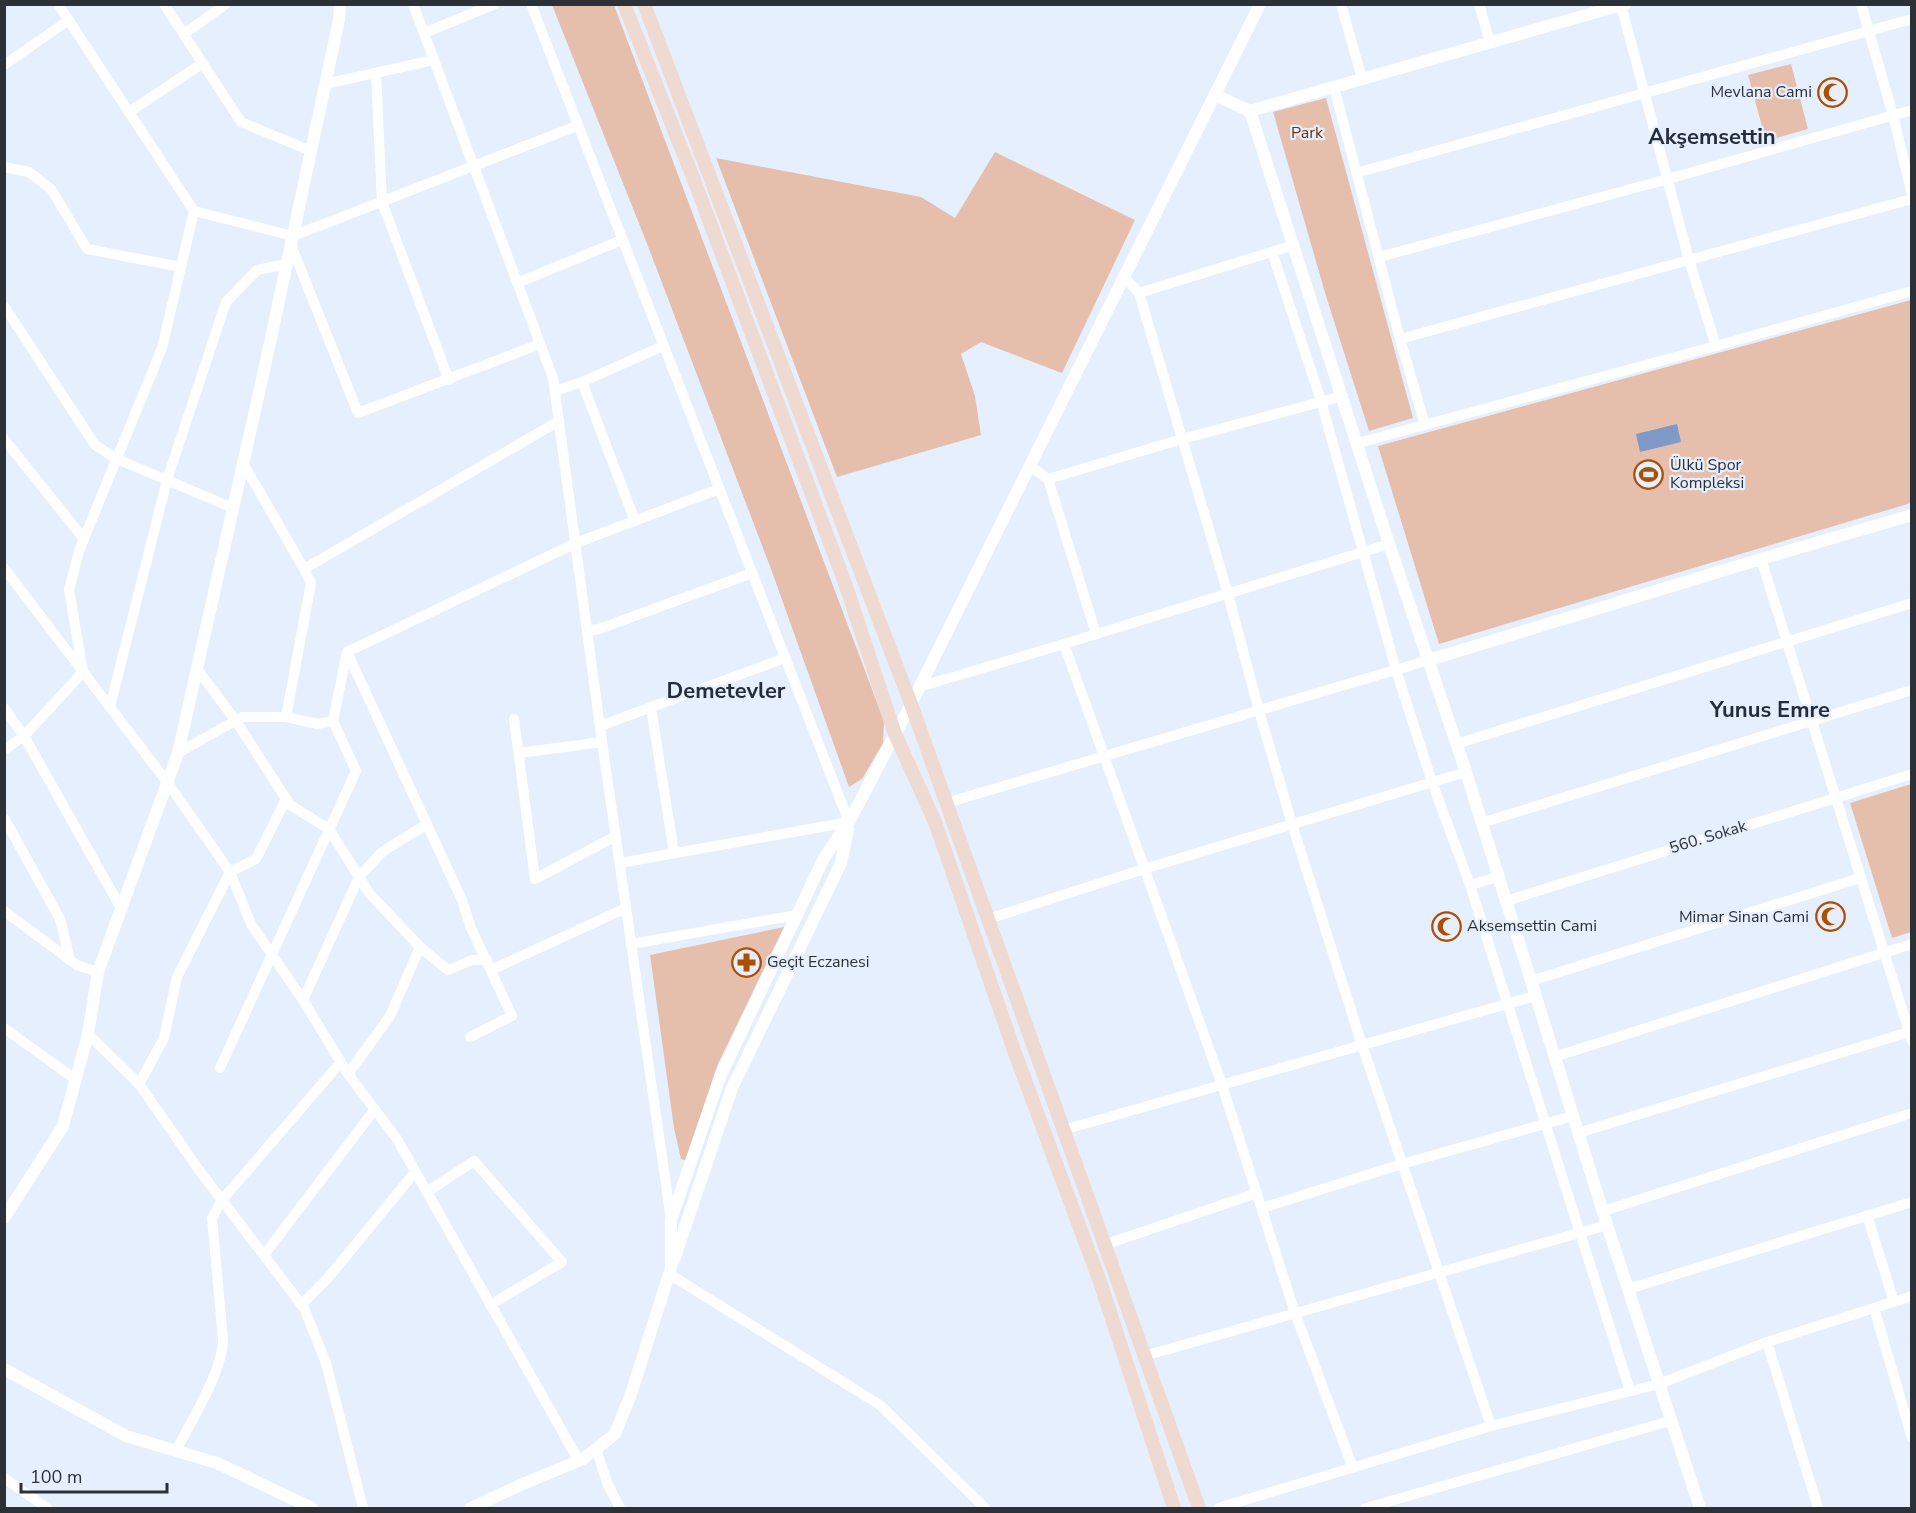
<svg xmlns="http://www.w3.org/2000/svg" width="1916" height="1513" viewBox="0 0 1916 1513" font-family="'Nunito Sans',sans-serif">
<rect width="100%" height="100%" fill="#e6effe"/>
<g fill="#e5bfab">
<path d="M552,5H614L884,721L883,743L862,779L849,787L771,569L646,241Z"/>
<path d="M1791,64L1808,129L1766,141L1748,75Z"/>
<path d="M1326,98L1413,418L1369,431L1326,296L1273,112Z"/>
<path d="M995,152L1135,220L1062,373L981,342L961,354L975,396L981,435L837,477L716,158L921,197L955,218Z"/>
<path d="M1911,300V503L1439,644L1378,446Z"/>
<path d="M1911,784V932L1892,938L1850,803Z"/>
<path d="M784,927L717,1066L687,1161L681,1159L674,1128L650,955Z"/>
</g>
<path fill="#7f9ac6" d="M1677,424L1681,442L1640,452L1636,434Z"/>
<g fill="none" stroke-linecap="round" stroke-linejoin="round">
<g stroke="#fff" stroke-width="10">
<path d="M58,4L194,211L293,236L577,126"/>
<path d="M164,4L241,122L311,151"/>
<path d="M413,4L553,378L602,742L671,1219"/>
<path d="M531,4L849,822L620,863"/>
<path d="M1341,4L1362,79"/>
<path d="M1479,4L1490,43"/>
<path d="M1861,4L1893,115L1912,195"/>
<path d="M1621,5L1689,260L1716,346"/>
<path d="M424,33L495,4"/>
<path d="M184,34L226,4"/>
<path d="M4,65L69,20"/>
<path d="M376,73L382,202L449,380"/>
<path d="M325,84L434,60"/>
<path d="M1334,87L1400,339L1425,425"/>
<path d="M129,112L203,63"/>
<path d="M4,167L29,172L51,189L87,249L181,267"/>
<path d="M1356,173L1912,19"/>
<path d="M291,245L358,413L540,344"/>
<path d="M1272,252L1321,401L1396,670L1432,782L1470,885L1630,1391"/>
<path d="M1379,257L1668,179L1912,110"/>
<path d="M1124,277L1139,293L1228,594L1259,711L1292,824L1362,1045L1491,1426"/>
<path d="M517,283L622,240"/>
<path d="M1139,293L1294,245"/>
<path d="M4,306L95,445L117,459L233,508"/>
<path d="M1400,339L1912,199"/>
<path d="M582,382L635,521"/>
<path d="M555,391L582,382L663,346"/>
<path d="M4,439L84,539"/>
<path d="M1358,443L1716,346L1912,291"/>
<path d="M243,463L304,569L559,421"/>
<path d="M1030,466L1048,479L1096,634"/>
<path d="M1048,479L1182,439L1343,396"/>
<path d="M1761,559L1912,1041"/>
<path d="M4,568L167,782L230,872L251,924L303,1000L348,1074L397,1139L579,1461"/>
<path d="M588,631L599,629L752,573"/>
<path d="M1064,644L1222,1085L1295,1313L1353,1468"/>
<path d="M347,652L462,900L471,928L512,1016L470,1037"/>
<path d="M197,669L236,721L290,805L329,829L369,893L421,948L448,970L472,960H487"/>
<path d="M919,687L1064,644L1389,544"/>
<path d="M110,707L167,480L226,302L257,270L287,264"/>
<path d="M4,708L24,736L121,908"/>
<path d="M651,708L674,853"/>
<path d="M286,717L311,583L304,569"/>
<path d="M514,719L535,879L616,836"/>
<path d="M600,726L785,658"/>
<path d="M1456,744L1912,603"/>
<path d="M4,750L24,736L83,672L69,590L79,551L162,348L194,211"/>
<path d="M178,753L242,717H286L317,724L333,721L347,652L576,543L719,489"/>
<path d="M519,753L602,742"/>
<path d="M946,803L1429,660"/>
<path d="M4,818L60,919L70,960"/>
<path d="M1481,823L1912,690"/>
<path d="M1470,885L1498,877"/>
<path d="M1506,901L1912,774"/>
<path d="M4,911L77,965L98,972"/>
<path d="M988,919L1144,869L1466,772"/>
<path d="M631,944L797,915"/>
<path d="M491,970L626,908"/>
<path d="M1531,981L1860,878"/>
<path d="M303,1000L359,877L382,852L427,824"/>
<path d="M4,1028L75,1079"/>
<path d="M88,1034L139,1084L199,1170L304,1308L326,1363L363,1508"/>
<path d="M1554,1057L1912,944"/>
<path d="M220,1068L356,771L333,721"/>
<path d="M348,1074L390,1016L420,947"/>
<path d="M139,1084L164,1038L177,977L230,872L256,859L286,799"/>
<path d="M1063,1130L1535,996"/>
<path d="M1578,1133L1912,1031"/>
<path d="M427,1192L474,1161L562,1262L490,1305"/>
<path d="M1262,1208L1402,1164L1573,1116"/>
<path d="M1603,1211L1912,1113"/>
<path d="M1867,1215L1894,1302"/>
<path d="M1104,1245L1257,1193"/>
<path d="M264,1255L375,1109"/>
<path d="M669,1274L880,1405L985,1508"/>
<path d="M1628,1289L1912,1202"/>
<path d="M301,1305L328,1278L415,1172"/>
<path d="M1874,1308L1912,1438"/>
<path d="M1767,1342L1818,1508"/>
<path d="M1144,1356L1607,1225"/>
<path d="M596,1449L608,1485L620,1508"/>
<path d="M176,1451C191,1421 223,1371 223,1339L212,1218L222,1200L341,1062"/>
<path d="M4,1478L47,1508"/>
<path d="M1218,1508L1491,1426L1659,1384L1767,1342L1912,1296"/>
<path d="M1366,1508L1670,1421"/>
</g>
<g stroke="#fff" stroke-width="12">
<path d="M1215,95L1250,111L1389,544L1466,772L1607,1225L1700,1508"/>
<path d="M1250,111L1625,4"/>
<path d="M1429,660L1761,559L1912,515"/>
<path d="M4,1218L63,1126L88,1034L98,972L178,753L263,375L339,20L340,4"/>
<path d="M674,1260L732,1088L841,863L848,829"/>
<path d="M4,1369L126,1436L217,1463L312,1508"/>
<path d="M471,1508L523,1484L583,1459L615,1434L631,1394L671,1268V1220L720,1077L824,858L849,822L911,704L1260,4"/>
</g>
<g stroke="#eedad0" stroke-width="14">
<path d="M624,4L694,180L845,583L895,734L935,822L1015,1053L1100,1282L1174,1508"/>
<path d="M644,4L911,704L1199,1508"/>
</g>
</g>
<defs>
<symbol id="mosque-ring" viewBox="-11 -11 22 22"><circle r="9.5" fill="#e6effe" stroke="#ad4e00" stroke-width="1.5"/><path d="M3.5-4.9A6 6 0 1 0 3.5 4.9A5 5 0 1 1 3.5-4.9Z" fill="#ad4e00"/></symbol>
<symbol id="stadium-ring" viewBox="-11 -11 22 22"><circle r="9.5" fill="#e6effe" stroke="#ad4e00" stroke-width="1.5"/><path d="M0-5a6.5 5 0 1 0 0 10a6.5 5 0 1 0 0-10ZM-3.5-1.8h7v3.6h-7Z" fill="#ad4e00"/></symbol>
<symbol id="pharmacy-ring" viewBox="-11 -11 22 22"><circle r="9.5" fill="#e6effe" stroke="#ad4e00" stroke-width="1.5"/><path d="M-2-6h4v4h4v4h-4v4h-4v-4h-4v-4h4Z" fill="#ad4e00"/></symbol>
</defs>
<g fill-rule="evenodd">
<use href="#mosque-ring" x="1816" y="76" width="33" height="33"/>
<use href="#stadium-ring" x="1632" y="458" width="33" height="33"/>
<use href="#mosque-ring" x="1814" y="900" width="33" height="33"/>
<use href="#mosque-ring" x="1430" y="910" width="33" height="33"/>
<use href="#pharmacy-ring" x="730" y="946" width="33" height="33"/>
</g>
<g text-anchor="middle" dominant-baseline="central" stroke-width="4.5" stroke-linejoin="round" paint-order="stroke">
<g font-size="16" fill="#2c3037" stroke="#e6effe" text-anchor="start">
<text x="1812" y="92" text-anchor="end">Mevlana Cami</text>
<text x="1670" y="465">Ülkü Spor<tspan x="1670" dy="18">Kompleksi</tspan></text>
<text x="1809" y="917" text-anchor="end">Mimar Sinan Cami</text>
<text x="1467" y="926">Aksemsettin Cami</text>
<text x="767" y="962">Geçit Eczanesi</text>
</g>
<g font-size="16" fill="#6e3002" stroke="#e6effe">
<text x="1307" y="133">Park</text>
</g>
<g font-size="16" fill="#2c3037" stroke="#e6effe">
<text transform="translate(1708 837) rotate(-17)">560. Sokak</text>
</g>
<g font-size="22" font-weight="bold" fill="#252d3b" stroke="#e6effe">
<text x="1712" y="137">Akşemsettin</text>
<text x="726" y="691">Demetevler</text>
<text x="1770" y="710">Yunus Emre</text>
</g>
</g>
<rect width="1916" height="1513" fill="none" stroke="#2c3037" stroke-width="12"/>
<path d="M21 1483v9h146v-9" fill="none" stroke="#2c3037" stroke-width="3"/>
<text x="30" y="1483" font-size="18" fill="#2c3037" stroke="#e6effe" stroke-width="4.5" paint-order="stroke">100 m</text>
</svg>
